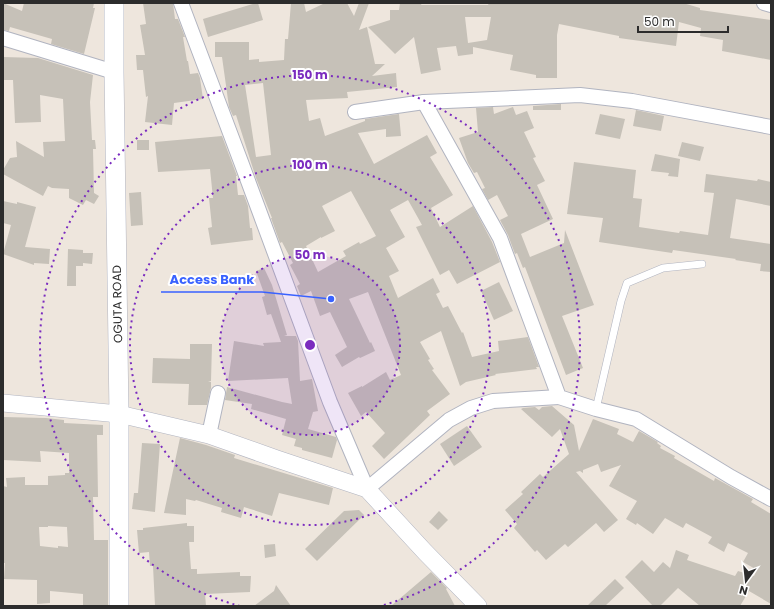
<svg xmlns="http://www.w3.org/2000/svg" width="774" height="609" viewBox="0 0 774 609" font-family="Poppins,sans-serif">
<rect width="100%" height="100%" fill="#eee6dd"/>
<g fill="#c6c1b8" fill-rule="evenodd">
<path d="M3,3L22,11L24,3H94L93,8H95L84,54L51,44L52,39L10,27L9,31L3,30Z"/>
<path d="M143,3H173L175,19H178L185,37H183L187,61H188L190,74L198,73L200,78L203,99L174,103L172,125L145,122L148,96L146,97L143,70H137L136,55H145L140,25L146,24Z"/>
<path d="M256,3H258L263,20L208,37L203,19Z"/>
<path d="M291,3H304L306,12L325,3H347L354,16L359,3H369L359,30L367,27L375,64H385L372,76L396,73L397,87L347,92L348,98L306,100L309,121L320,118L325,136L365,121V119L399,114L401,136L386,137V129L358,133L374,164L427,135L437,153L430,157L453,195L431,208L440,227L473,206L492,242L500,262L457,284L449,270L440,275L416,227L422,225L408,200L390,210L405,237L386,248L399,271L389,276L398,298L433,278L440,292L436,294L443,308L448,306L462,333L463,332L472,357L499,351L498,341L528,337L539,367H536L537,369L495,374L496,375L466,382L460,386L441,331L420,342L430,359L428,360L434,369L432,370L450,394L427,411L430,415L384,459L372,446L385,433L366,412L361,416L348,393L362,386V387L386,372L390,380L401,375L368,292L349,299L370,343L371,342L375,351L360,358L359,357L342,367L335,355L347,347L330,312L320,316L311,291L301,296L297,286L300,284L290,265L293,263L282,242L280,243L271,218H272L256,178L236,115L233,116L229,107L222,57H215V42H249V60L259,59V62L284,60L285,39H288ZM263,83L271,155L256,157L245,85ZM351,191L376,236L360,244L359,242L343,251L346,256L318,272L306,246L321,237V238L335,231L322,206Z"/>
<path d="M400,3H422L421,5H488L489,3H683L700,8V10L771,20V60L722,51L723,40L700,36L701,28L679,22L676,46L619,38V36L559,24L557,35V78H536V75L510,70L513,55L473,47V54L458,56L456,46L437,48L441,70L421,74L414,37L395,54L368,27L390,20V10H399ZM465,17H491L487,40L468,43Z"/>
<path d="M3,57L38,58L93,75L90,102L92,140H95L96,149H93L94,193L99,196L94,204L86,200L83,205L69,198V189L52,188L48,186L43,196L3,174V170L10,158L17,157L16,141L44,157L43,142L65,141L63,99L40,95L41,122L15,123L13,80H3Z"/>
<path d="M561,104V110H533V106Z"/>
<path d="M493,107L494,114L513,107L516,115L527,111L534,128L524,132L536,157L533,158L545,181L537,185L553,219L521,234L530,257L564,243L565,230L594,305L562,316L583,368L566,375L525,267L523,268L517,253L515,254L508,235L500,220L508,216L497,195L488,200L482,189L485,188L477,172L474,173L468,163L459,138L478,132L476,108Z"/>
<path d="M636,110L664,116L661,131L633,126Z"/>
<path d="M600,114L625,119L620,139L595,134Z"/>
<path d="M222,136L237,176H236L238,195H244L248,206L250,228H252L253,240L211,245L208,228L212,227L209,198H213L210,169L158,172L155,142Z"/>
<rect x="137" y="140" width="12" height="10"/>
<path d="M682,142L704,147L700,161L678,156Z"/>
<path d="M655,154L680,159L678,177L668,176L669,173L651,171Z"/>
<path d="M574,162L636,170L633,198L642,199L639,227L679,233L680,231L708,235L714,193L704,192L706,174L757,181L758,179L771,182V206L736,199L730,238L771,244V272L760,271L761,264L735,260L736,259L673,250L672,253L599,242L603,218L567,214Z"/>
<path d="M141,192L143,225L131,226L129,193Z"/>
<path d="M3,201L17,204V202L36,207L25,247L50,249L49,264L34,263V265L3,254L11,225L3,223Z"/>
<path d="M68,249L83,250V253H93L92,264L83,263V266H76V286H67Z"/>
<path d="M264,268L272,285L287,335L284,336H296L298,341L300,381L312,379L318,411L313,412L308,429L336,437L337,440L332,458L302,450V448L294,446L296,439L282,435L286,419L251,409L252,404L225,400L227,387L282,402L292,404L288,378L228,381L234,341L264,346L263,343L281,342L271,314L267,315L262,297L265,296L256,271Z"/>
<path d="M499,282L513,311L494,320L481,291Z"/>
<path d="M190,344H212L211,381H208L211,382V388L207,405H188L189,384L152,383L153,358L190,359Z"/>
<path d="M552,406L574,425L579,451L593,419L619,429L617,434L633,442L639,431L658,442L657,443L661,446L660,448L675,456L674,458L714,481L715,478L753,499L751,502L771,514V604L749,591L740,606H700L678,588L660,606H653L625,577L642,560L654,572L663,562L670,568L676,550L689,555L687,560L735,576L738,571L754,576L757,570L743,562L748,553L728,543L724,552L708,543L712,537L686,523L683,528L665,518L653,534L637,523L636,525L626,519L637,501L609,486L621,465L601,472L598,464L583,470V473L580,471L576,472L618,520L604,532L596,523L568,547L565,544L546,560L537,550L535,552L514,528L517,524L505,510L523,494L521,492L540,474L543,477L569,454L560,429L552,437L521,409L523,408L535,407L539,410L542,407Z"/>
<path d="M3,417L46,418L64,420V423L103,425V435H97L98,497H93L94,540H108V606H83V594L50,591V603L37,604V580L4,579L5,563H3V486L7,487L6,478L25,477V485H48V476L65,475V473H69V453L40,451L41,462L3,460ZM48,526L67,527L68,547L58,546V548L40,546L39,527H48Z"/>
<path d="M467,426L482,447L454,466L440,444Z"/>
<path d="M180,438L206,445L235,455L234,458L333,488L329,505L279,493L272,516L244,507L241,518L221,512L222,508L196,500L195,501L186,499V515L164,513Z"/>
<path d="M142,443L160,444L155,512L132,509L134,493H138Z"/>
<path d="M359,510L364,515L317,561L305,549L344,511Z"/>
<path d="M439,511L448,520L438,530L429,522Z"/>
<path d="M187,523V526H194V542H189L191,569H197V574L240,572V576H251L250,592L205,594L206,606H155L153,566H150L149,552L139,553L137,530H143V528Z"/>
<path d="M275,544L276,556L265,558L264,545Z"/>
<path d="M431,572L447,588L446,589L455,606H391Z"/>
<path d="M615,579L624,588L605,606H587Z"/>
<path d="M276,585L291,606H254L274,591Z"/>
</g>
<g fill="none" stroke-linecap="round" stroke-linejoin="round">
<defs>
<path id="service" d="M596,409L621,301L627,283L663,268L702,264"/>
<g id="minor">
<path d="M181,3L241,162L330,402L367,489L449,420L471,408L493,401L559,397"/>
<path d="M764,3L771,5"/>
<path d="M3,38L114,72"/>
<path d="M424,102L500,238L559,397L596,409L636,419L731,477L771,499"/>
<path d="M355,112L424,102L580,95L632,101L771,127"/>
<path d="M209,435L218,393"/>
</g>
<path id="tertiary" d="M3,403L119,414L209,435L277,459L367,489L425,552L478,606"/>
<path id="secondary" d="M114,3V72L119,414V606"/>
</defs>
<use href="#service" stroke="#b1b4c0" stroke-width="8"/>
<use href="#minor" stroke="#b1b4c0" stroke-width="16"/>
<use href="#tertiary" stroke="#b1b4c0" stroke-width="18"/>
<use href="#secondary" stroke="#b1b4c0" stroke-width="20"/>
<use href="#service" stroke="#fff" stroke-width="7"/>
<use href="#minor" stroke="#fff" stroke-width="14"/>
<use href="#tertiary" stroke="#fff" stroke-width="17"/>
<use href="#secondary" stroke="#fff" stroke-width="19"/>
</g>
<circle cx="310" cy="345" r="90" fill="#7b2cbf" fill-opacity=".12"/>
<g fill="none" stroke="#7b2cbf" stroke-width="2" stroke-dasharray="2 4">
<circle cx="310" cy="345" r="90"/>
<circle cx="310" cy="345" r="180"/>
<path d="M240 606A270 270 0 1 1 380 606"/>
</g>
<g text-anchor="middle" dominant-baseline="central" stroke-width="4" stroke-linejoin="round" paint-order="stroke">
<g font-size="12" fill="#2c2c2c" stroke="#fff">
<text transform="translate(117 304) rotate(-91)">OGUTA ROAD</text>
</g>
</g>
<circle cx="310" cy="345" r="6" fill="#7b2cbf" stroke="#fff" stroke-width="2"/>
<g font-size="12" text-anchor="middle" font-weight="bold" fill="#7b2cbf" stroke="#fff" stroke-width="4" stroke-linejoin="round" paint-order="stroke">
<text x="310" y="79">150 m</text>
<text x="310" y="169">100 m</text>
<text x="310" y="259">50 m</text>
</g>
<path fill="none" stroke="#3962ff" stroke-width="1.5" d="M331 299L262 292H161"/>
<circle fill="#3962ff" stroke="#fff" stroke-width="1.5" cx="331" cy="299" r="4"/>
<g font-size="13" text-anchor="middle" font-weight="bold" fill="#3962ff" stroke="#fff" stroke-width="4" stroke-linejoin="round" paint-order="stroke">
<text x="212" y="284">Access Bank</text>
</g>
<rect width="774" height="609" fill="none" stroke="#2c2c2c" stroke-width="8"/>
<g transform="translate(746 581) rotate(195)" stroke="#ffffff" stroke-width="3" paint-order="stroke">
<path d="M0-3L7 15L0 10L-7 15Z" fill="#2c2c2c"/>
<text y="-6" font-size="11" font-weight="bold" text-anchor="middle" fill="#2c2c2c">N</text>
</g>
<path d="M638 26v6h90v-6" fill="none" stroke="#2c2c2c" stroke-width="2"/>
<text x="644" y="26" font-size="12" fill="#2c2c2c" stroke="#ffffff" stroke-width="3" paint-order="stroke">50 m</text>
</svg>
